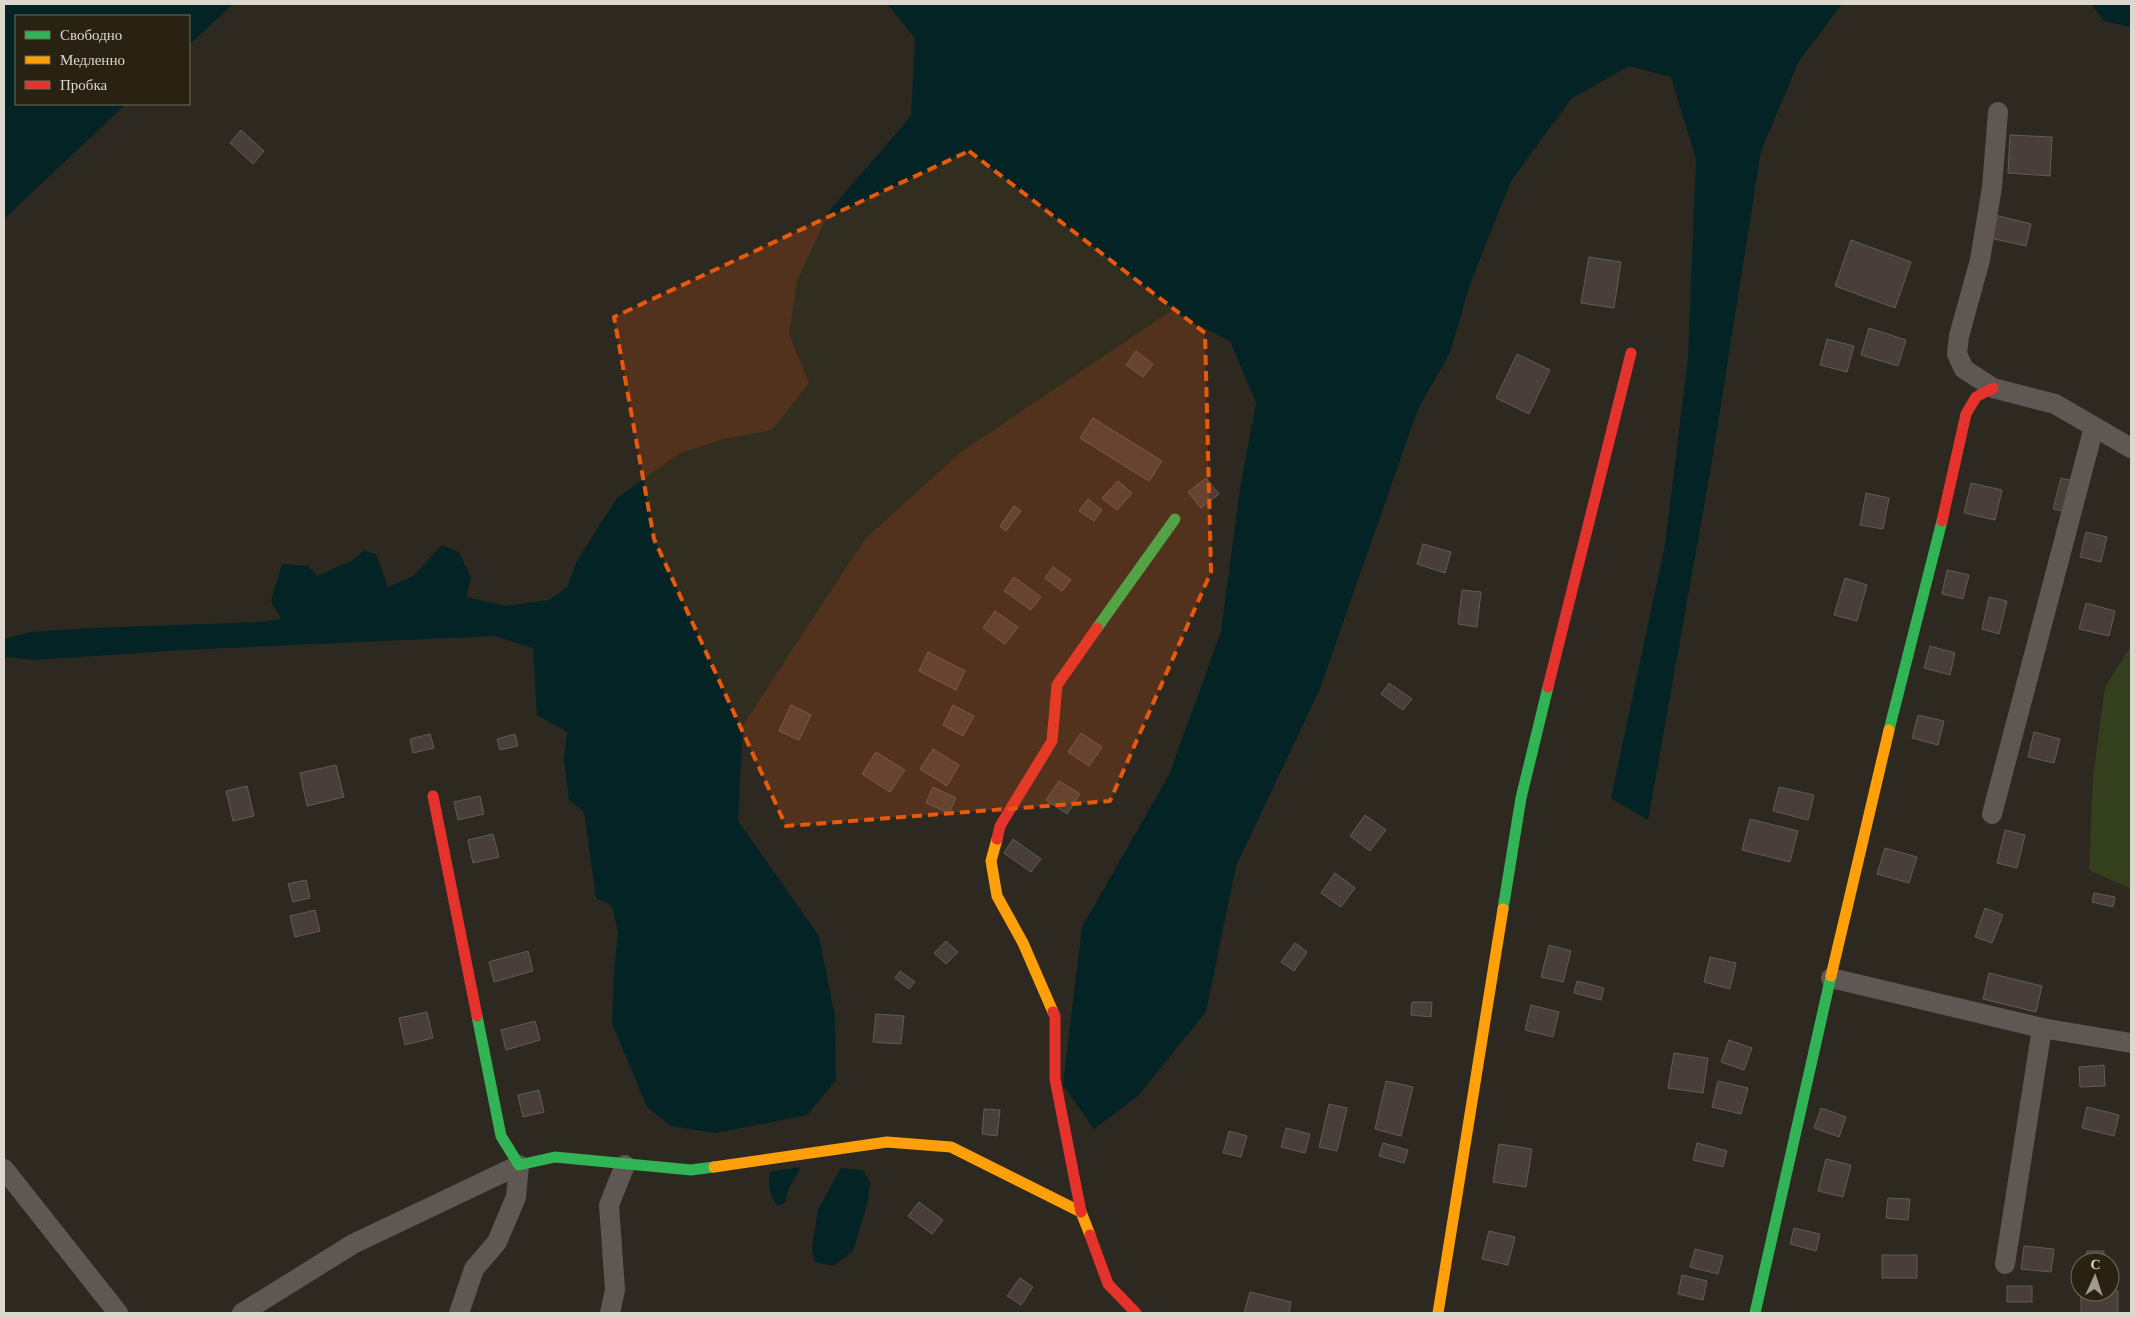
<svg xmlns="http://www.w3.org/2000/svg" width="2135" height="1317" viewBox="0 0 2135 1317" font-family="'Libre Baskerville',serif">
<rect width="100%" height="100%" fill="#2d2921"/>
<path fill="#343f1e" d="M2131,646V889L2089,870L2093,777L2105,687Z"/>
<g fill="#042325">
<path d="M4,4H233L189,45V16H16V104H126L4,219Z"/>
<path d="M887,4H1842L1799,61L1761,151L1711,467L1648,820L1611,798L1665,545L1688,358L1696,159L1671,77L1629,66L1571,99L1511,181L1470,284L1450,353L1418,409L1319,691L1236,866L1206,1012L1138,1096L1094,1129L1063,1085L1082,927L1169,775L1221,632L1240,489L1256,403L1230,341L1171,311L961,452L865,539L743,725L738,821L819,936L835,1017L836,1080L807,1115L716,1133L671,1126L647,1107L612,1023L614,973L618,932L612,906L596,898L584,812L569,800L564,759L567,732L537,715L533,648L494,636L183,650L36,660L7,657L4,660V639L30,632L91,628L260,622L281,619L271,601L282,564L308,566L317,576L351,561L364,551L376,554L388,587L413,576L442,545L459,552L471,578L466,597L506,606L549,600L567,587L577,561L617,498L680,453L723,439L772,430L809,383L789,334L797,281L830,210L911,116L915,38Z"/>
<path d="M2091,4H2131V27L2104,21Z"/>
<path d="M801,1167L788,1190L785,1203L778,1206C769,1196 768,1184 770,1172Z"/>
<path d="M841,1168L862,1170L870,1182L867,1205L853,1251L833,1266L815,1262L812,1249L818,1209Z"/>
</g>
<g fill="#493e3a" stroke="#625b57">
<path d="M241,130L264,151L253,164L230,143Z"/>
<path d="M2010,135L2052,137L2050,176L2008,173Z"/>
<path d="M1995,215L2031,224L2026,246L1990,238Z"/>
<path d="M1851,240L1911,262L1895,308L1835,286Z"/>
<path d="M1589,257L1621,262L1614,308L1581,303Z"/>
<path d="M1869,328L1906,340L1898,366L1861,355Z"/>
<path d="M1827,339L1854,346L1847,372L1820,365Z"/>
<path d="M1136,351L1153,364L1143,377L1126,365Z"/>
<path d="M1517,354L1550,370L1529,414L1496,398Z"/>
<path d="M1093,418L1162,461L1149,481L1080,438Z"/>
<path d="M1206,478L1219,494L1201,508L1188,492Z"/>
<path d="M2061,478L2074,481L2067,512L2053,509Z"/>
<path d="M1118,481L1132,493L1117,510L1102,498Z"/>
<path d="M1971,483L2002,490L1995,520L1964,513Z"/>
<path d="M1866,493L1889,498L1883,529L1860,525Z"/>
<path d="M1088,499L1102,510L1094,521L1079,511Z"/>
<path d="M1014,506L1021,511L1006,531L1000,526Z"/>
<path d="M2086,532L2107,537L2101,562L2080,557Z"/>
<path d="M1423,544L1451,552L1445,573L1417,564Z"/>
<path d="M1053,567L1071,580L1062,591L1045,578Z"/>
<path d="M1947,570L1969,575L1963,599L1942,594Z"/>
<path d="M1014,577L1041,597L1031,610L1004,591Z"/>
<path d="M1845,578L1867,585L1857,621L1834,615Z"/>
<path d="M1462,590L1481,592L1477,627L1458,624Z"/>
<path d="M1989,597L2007,601L1999,634L1982,629Z"/>
<path d="M2086,603L2115,611L2109,636L2079,629Z"/>
<path d="M995,611L1018,627L1005,644L983,628Z"/>
<path d="M1930,646L1955,653L1950,675L1924,668Z"/>
<path d="M928,652L965,671L956,690L919,671Z"/>
<path d="M1389,683L1412,699L1403,710L1381,694Z"/>
<path d="M791,705L811,715L799,740L779,731Z"/>
<path d="M953,705L974,716L963,736L943,725Z"/>
<path d="M1918,715L1944,721L1938,745L1912,738Z"/>
<path d="M2034,732L2060,739L2054,763L2028,757Z"/>
<path d="M1081,733L1102,747L1089,766L1068,752Z"/>
<path d="M430,734L434,748L413,753L410,739Z"/>
<path d="M515,734L518,746L500,750L497,739Z"/>
<path d="M933,749L959,765L947,786L920,769Z"/>
<path d="M876,752L905,770L890,792L862,774Z"/>
<path d="M336,765L344,797L307,806L300,773Z"/>
<path d="M1059,781L1080,794L1067,814L1046,800Z"/>
<path d="M247,786L254,816L233,821L226,791Z"/>
<path d="M933,787L956,798L949,813L926,803Z"/>
<path d="M1779,787L1814,795L1808,820L1773,811Z"/>
<path d="M480,796L484,814L458,820L454,802Z"/>
<path d="M1365,815L1386,830L1370,851L1350,836Z"/>
<path d="M1750,819L1798,831L1790,862L1742,850Z"/>
<path d="M2005,830L2025,835L2017,868L1997,863Z"/>
<path d="M493,834L499,857L473,863L468,840Z"/>
<path d="M1013,839L1041,859L1031,872L1004,853Z"/>
<path d="M1885,848L1917,857L1909,883L1877,874Z"/>
<path d="M1335,873L1355,888L1341,907L1321,893Z"/>
<path d="M306,880L310,898L293,902L288,884Z"/>
<path d="M2094,893L2115,897L2113,907L2092,902Z"/>
<path d="M1985,908L2003,915L1992,943L1975,937Z"/>
<path d="M315,910L320,931L295,937L290,916Z"/>
<path d="M946,941L958,952L946,964L934,953Z"/>
<path d="M1295,943L1307,952L1294,971L1281,962Z"/>
<path d="M1549,945L1571,951L1563,982L1541,977Z"/>
<path d="M528,951L533,971L494,982L489,962Z"/>
<path d="M1710,957L1736,963L1730,989L1704,982Z"/>
<path d="M900,971L915,982L909,989L895,978Z"/>
<path d="M1989,973L2042,986L2036,1012L1983,999Z"/>
<path d="M1577,981L1604,988L1601,1000L1574,993Z"/>
<path d="M1412,1002H1432L1431,1017L1411,1015Z"/>
<path d="M1531,1005L1559,1012L1553,1037L1525,1030Z"/>
<path d="M427,1012L433,1038L405,1045L399,1018Z"/>
<path d="M876,1014L904,1016L901,1044L873,1042Z"/>
<path d="M535,1021L540,1040L506,1050L501,1030Z"/>
<path d="M1729,1040L1752,1048L1744,1070L1721,1062Z"/>
<path d="M1674,1053L1708,1058L1703,1093L1668,1088Z"/>
<path d="M2104,1065L2105,1086L2080,1087L2079,1067Z"/>
<path d="M1386,1081L1413,1087L1401,1136L1375,1129Z"/>
<path d="M1718,1081L1748,1088L1741,1114L1712,1107Z"/>
<path d="M539,1090L544,1112L523,1117L518,1095Z"/>
<path d="M1329,1104L1347,1108L1337,1151L1319,1147Z"/>
<path d="M2087,1107L2119,1115L2114,1136L2082,1128Z"/>
<path d="M1821,1108L1846,1117L1839,1137L1814,1128Z"/>
<path d="M984,1109L1000,1110L997,1136L982,1134Z"/>
<path d="M1286,1128L1310,1134L1305,1153L1281,1147Z"/>
<path d="M1229,1131L1247,1136L1241,1157L1223,1153Z"/>
<path d="M1383,1143L1408,1150L1404,1163L1379,1156Z"/>
<path d="M1697,1143L1727,1151L1723,1167L1693,1160Z"/>
<path d="M1499,1144L1532,1149L1526,1187L1493,1182Z"/>
<path d="M1826,1159L1851,1165L1843,1197L1818,1191Z"/>
<path d="M1888,1198L1910,1199L1908,1220L1886,1218Z"/>
<path d="M919,1202L943,1220L932,1234L908,1216Z"/>
<path d="M1794,1228L1820,1234L1816,1251L1790,1244Z"/>
<path d="M1489,1231L1515,1237L1508,1265L1482,1259Z"/>
<path d="M2024,1246L2054,1249L2051,1272L2021,1269Z"/>
<path d="M1695,1249L1723,1256L1718,1274L1690,1267Z"/>
<rect x="2087" y="1251" width="17" height="11"/>
<rect x="1882" y="1255" width="35" height="23"/>
<path d="M1682,1275L1707,1281L1703,1300L1678,1294Z"/>
<path d="M1020,1278L1033,1287L1021,1305L1007,1296Z"/>
<rect x="2007" y="1286" width="25" height="16"/>
<path d="M2110,1290L2118,1291V1313H2081V1292H2110Z"/>
<path d="M1250,1292L1291,1302L1289,1313H1244Z"/>
</g>
<g fill="none" stroke-linecap="round" stroke-linejoin="round">
<g stroke="#5e5753" stroke-width="20">
<path d="M1998,112L1992,187L1980,260L1959,336L1957,354L1964,369L1993,388L2055,404L2131,448"/>
<path d="M1992,814L2094,427"/>
<path d="M1831,978L2042,1028L2131,1043"/>
<path d="M4,1169L118,1313"/>
<path d="M2005,1264L2042,1028"/>
<path d="M242,1313L353,1244L519,1165L516,1197L497,1242L474,1269L459,1313"/>
<path d="M610,1313L615,1290L609,1205L625,1165"/>
</g>
<g stroke="#30b455" stroke-width="11">
<path d="M1097,628L1175,519"/>
<path d="M1889,730L1942,521"/>
<path d="M1503,909L1521,798L1548,687"/>
<path d="M477,1016L501,1136L519,1165L555,1157L691,1170L714,1167"/>
<path d="M1755,1313L1831,976"/>
</g>
<g stroke="#ff9f0a" stroke-width="11">
<path d="M997,839L991,861L997,896L1023,943L1053,1012"/>
<path d="M1831,976L1889,730"/>
<path d="M714,1167L887,1142L951,1147L1081,1212L1090,1235"/>
<path d="M1438,1313L1503,909"/>
</g>
<g stroke="#e5322d" stroke-width="11">
<path d="M1942,521L1966,414L1976,397L1993,388"/>
<path d="M1548,687L1631,353"/>
<path d="M433,796L477,1016"/>
<path d="M997,839L1000,826L1052,741L1057,685L1097,628"/>
<path d="M1053,1012L1055,1016V1079L1081,1212"/>
<path d="M1090,1235L1108,1284L1136,1313"/>
</g>
</g>
<path fill="#e8590c" fill-opacity="0.2" stroke="#e8590c" stroke-width="4" stroke-dasharray="10 6" stroke-linejoin="round" d="M969,151L1205,333L1211,572L1110,801L786,826L654,539L614,317Z"/>
<rect width="2135" height="1317" fill="none" stroke="#ddd8ce" stroke-width="10"/>
<rect x="15" y="15" width="175" height="90" fill="#292212" stroke="#716b5d"/>
<rect x="25" y="31" width="25" height="8" fill="#30b455" stroke="#716b5d"/>
<text x="60" y="40" font-size="15" fill="#ddd8ce">Свободно</text>
<rect x="25" y="56" width="25" height="8" fill="#ff9f0a" stroke="#716b5d"/>
<text x="60" y="65" font-size="15" fill="#ddd8ce">Медленно</text>
<rect x="25" y="81" width="25" height="8" fill="#e5322d" stroke="#716b5d"/>
<text x="60" y="90" font-size="15" fill="#ddd8ce">Пробка</text>
<g transform="translate(2095 1277) rotate(3)"><circle r="24" fill="#292212" stroke="#716b5d"/>
<path d="M0-4L9 19L0 12L-9 19Z" fill="#9f9b91"/>
<text y="-8" font-size="14" font-weight="bold" text-anchor="middle" fill="#ddd8ce">С</text>
</g>
</svg>
